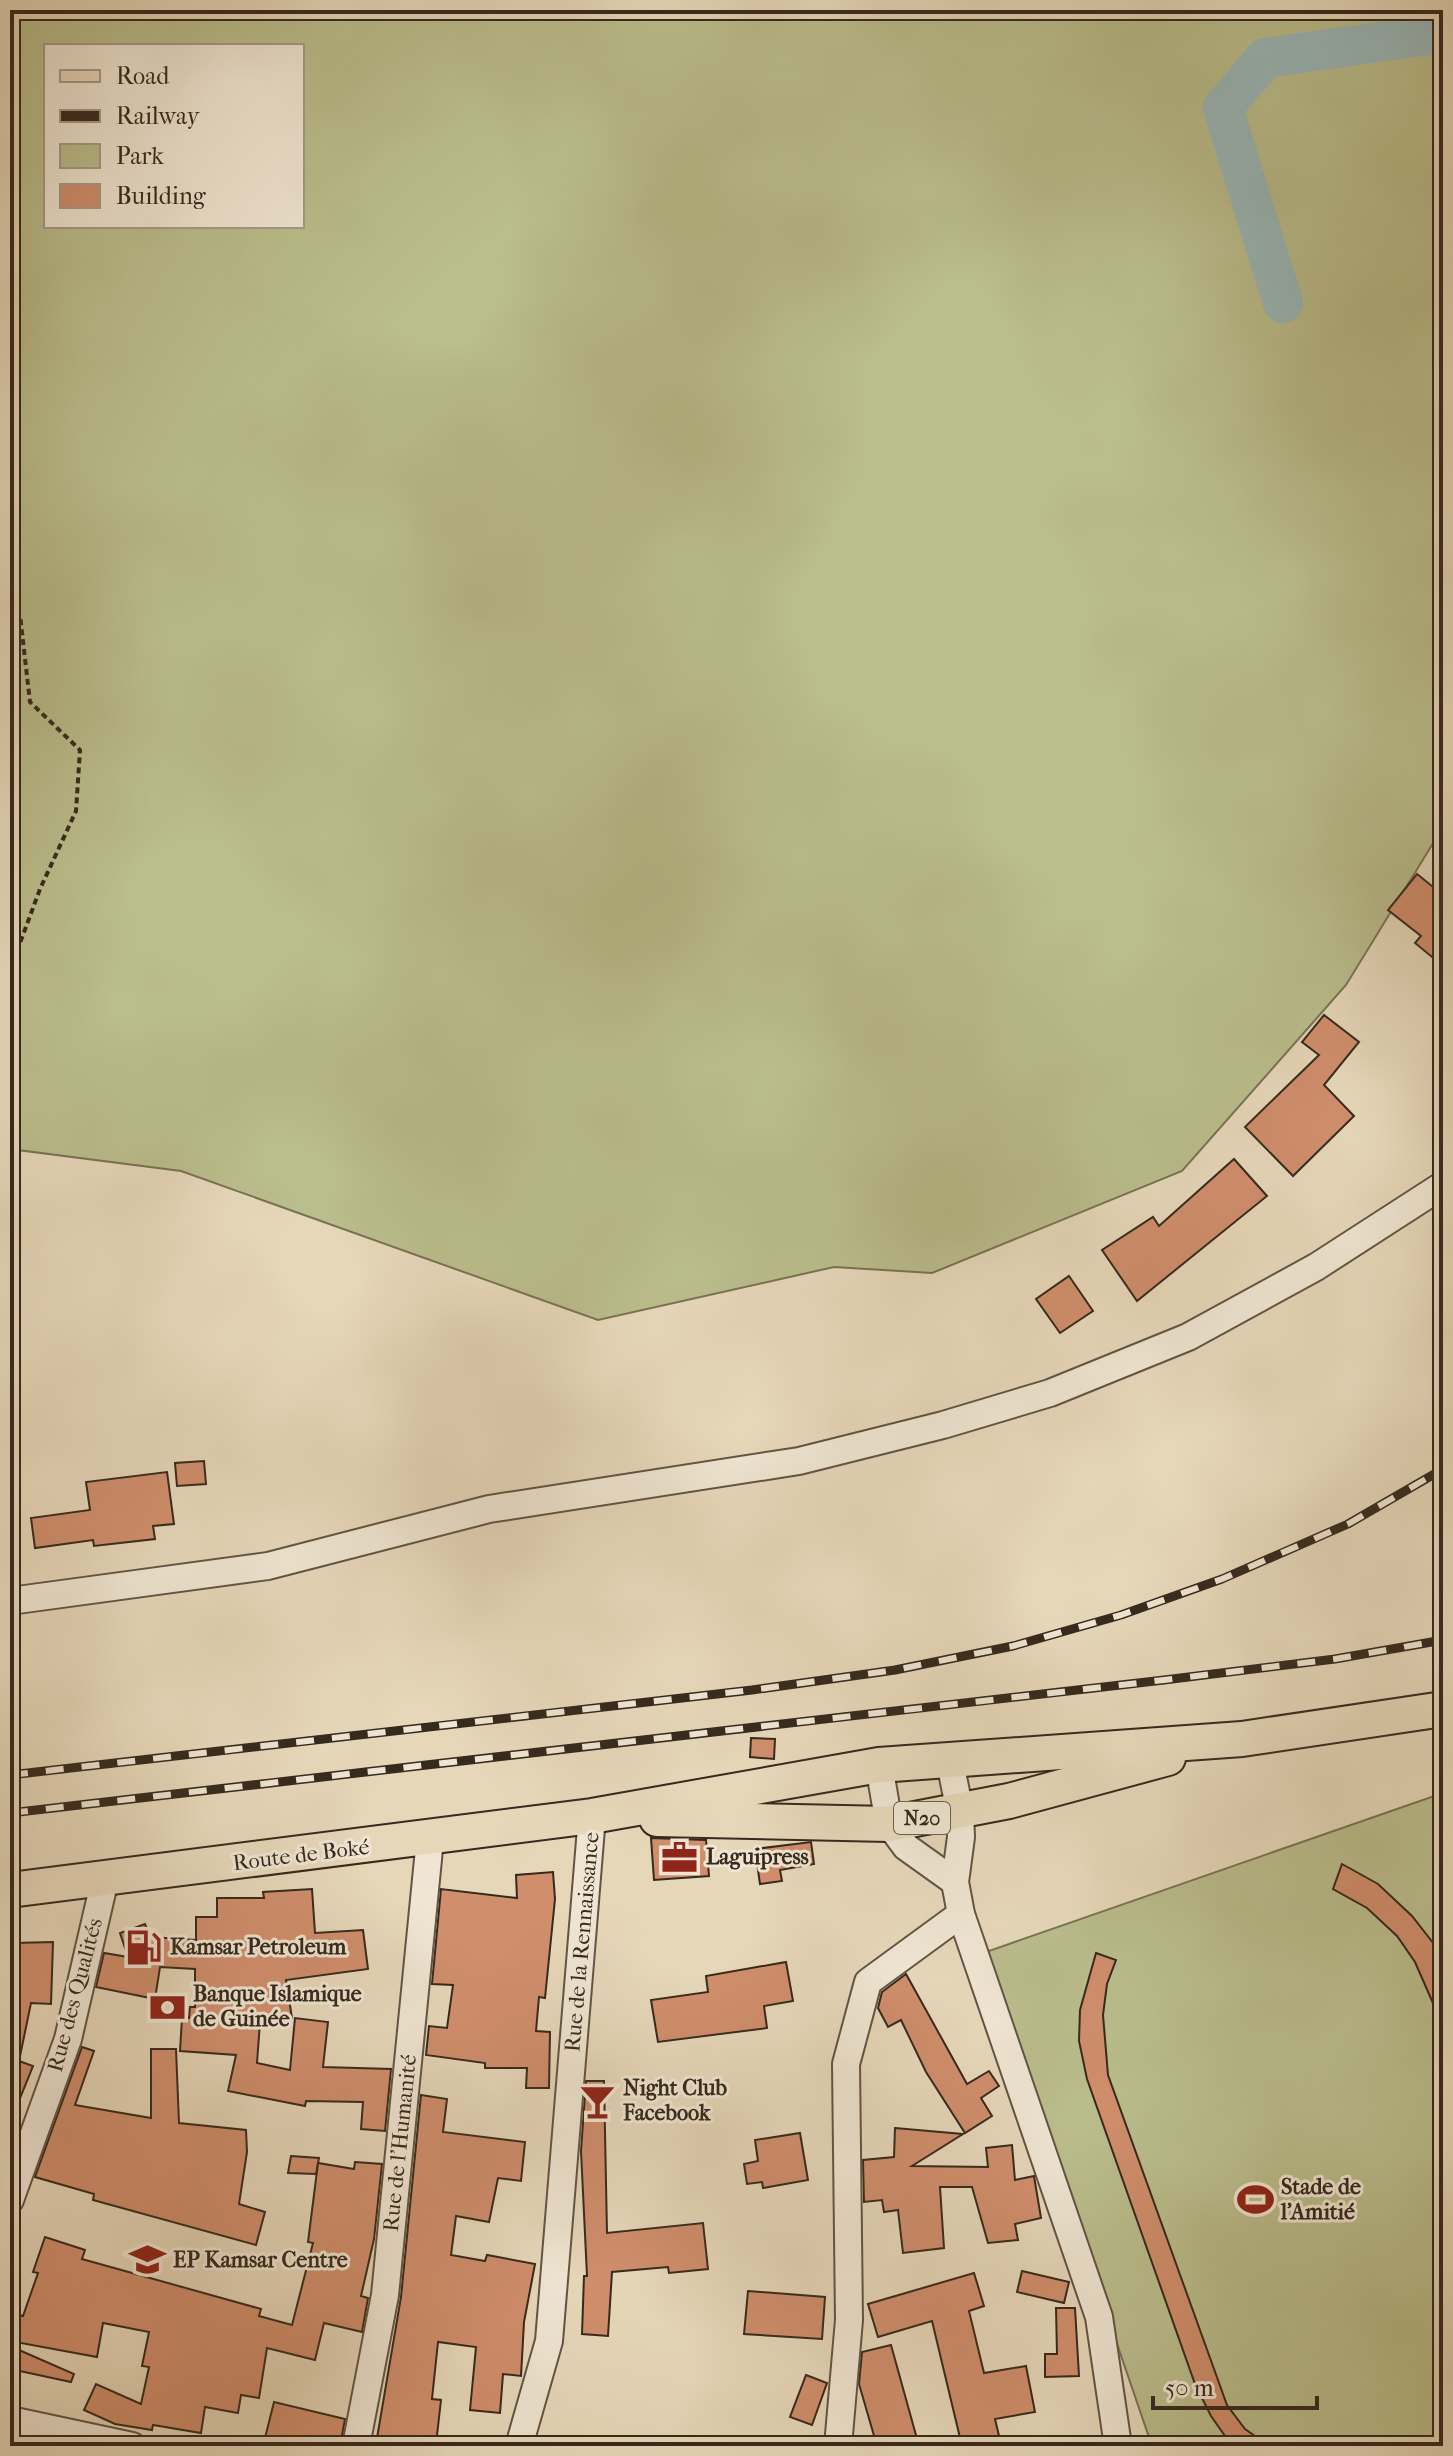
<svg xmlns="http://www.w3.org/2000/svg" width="1453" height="2456" viewBox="0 0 1453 2456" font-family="'IM FELL French Canon',serif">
<rect width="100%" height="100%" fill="#e6d7b9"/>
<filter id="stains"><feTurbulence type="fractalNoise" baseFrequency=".0025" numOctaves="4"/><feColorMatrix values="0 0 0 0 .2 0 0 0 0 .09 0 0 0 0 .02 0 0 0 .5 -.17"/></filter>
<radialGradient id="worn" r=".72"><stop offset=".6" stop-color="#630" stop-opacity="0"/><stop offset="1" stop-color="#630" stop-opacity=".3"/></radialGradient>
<g fill="#babd8c" stroke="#787354" stroke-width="2" fill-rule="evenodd">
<path d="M10,10H1443V827L1346,985L1182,1171L932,1273L834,1267L598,1320L181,1171L10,1149ZM46,46H302V226H46Z"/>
<path d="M1440,1794L1443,1803V2446H1152L983,1953Z"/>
</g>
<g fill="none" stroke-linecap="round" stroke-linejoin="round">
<path stroke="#99b7b8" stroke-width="40" d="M1283,303L1223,108L1265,58L1443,33"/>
</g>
<g fill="#d08e6c" stroke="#36291d" stroke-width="2">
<path d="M1417,874L1443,895V966L1415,943L1421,936L1388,910Z"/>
<path d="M1324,1015L1359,1042L1324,1085L1354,1116L1293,1176L1245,1127L1319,1055L1302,1042Z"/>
<path d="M1234,1159L1267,1196L1137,1301L1102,1250L1153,1217L1159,1226Z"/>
<path d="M1069,1276L1093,1311L1060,1333L1036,1299Z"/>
<path d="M204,1461L206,1484L177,1486L175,1463Z"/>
<path d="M167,1472L174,1524L153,1526L155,1539L94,1546L93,1540L35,1548L31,1518L90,1510L86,1482Z"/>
<path d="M751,1738L775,1739L774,1759L750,1757Z"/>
<path d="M651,1838L706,1840L709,1876L654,1880Z"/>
<path d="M811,1842L814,1864L780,1870L782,1881L760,1884L755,1849Z"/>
<path d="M1342,1864L1378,1884L1412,1916L1441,1953L1443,2026L1415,1962L1397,1936L1367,1908L1333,1889Z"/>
<path d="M553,1872L555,1899L545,1998L539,1997L536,2031L550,2032L549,2088H526L527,2068H485V2063L426,2055L429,2026L447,2028L453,1985L432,1984L441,1889L517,1898L516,1875Z"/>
<path d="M312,1889L315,1933L363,1930L368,1969L286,1980L292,2018L260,2022L257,2063L290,2070L295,2018L328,2022L323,2067L391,2069L385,2131L361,2129L363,2102L306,2101L305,2106L228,2091L236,2055L180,2051L182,2018H189L190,2007H195V1969L160,1967L155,1999L96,1987L104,1953L128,1957L120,1933L145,1924L150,1937L196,1940V1917H217V1898H264L263,1892Z"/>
<path d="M53,1942L51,2004L31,2003L19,2061L33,2066L10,2123L13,1943Z"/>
<path d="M1096,1953L1116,1960L1107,1984L1103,2015L1108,2075L1227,2405L1245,2429L1269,2446H1232L1211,2416L1195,2384L1087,2079L1079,2041L1080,2010Z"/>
<path d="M786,1962L793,2001L764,2006L767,2028L658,2042L651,2000L708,1992L706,1976Z"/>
<path d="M906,1974L967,2084L989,2071L999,2086L981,2098L992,2116L965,2133L926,2072L901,2020L888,2027L878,2008L882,1992Z"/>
<path d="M82,2047L94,2051L75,2105L151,2118V2049H176L179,2123L246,2130L247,2152L239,2204L265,2212L256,2245L93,2200L94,2194L35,2177Z"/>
<path d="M586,2081H604L607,2233L703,2223L708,2269L669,2273L668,2267L612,2272L608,2336L582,2334L584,2276H587L581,2151Z"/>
<path d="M421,2095L447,2099L443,2132L525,2142L521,2181L498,2178L489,2222L456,2216L451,2255L485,2261L487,2255L535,2264L524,2322L521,2376L503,2374L500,2413L470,2410L476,2347L438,2342L432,2399L441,2400L436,2444L377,2438L401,2297Z"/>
<path d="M895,2128L963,2134L912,2166L988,2167L986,2148L1012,2145L1015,2180L1034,2176L1041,2218L1015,2224L1018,2240L988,2243L972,2187H940L944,2248L903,2253L898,2210L884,2212L882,2200L864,2202L863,2160L894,2157Z"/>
<path d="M800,2133L808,2180L763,2188L762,2182L747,2184L744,2164L758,2161L755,2140Z"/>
<path d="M291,2156L319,2158L316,2174L288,2173Z"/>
<path d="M355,2162L382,2164L374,2239L361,2296L368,2298L362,2332L324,2323L315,2360L267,2348L259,2398L241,2395L238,2413L205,2407L201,2433L153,2425L152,2430L115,2424L84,2410L96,2384L141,2404L149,2367L142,2366L149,2332L103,2323L97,2357L10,2341V2313L23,2316L38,2273L33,2272L45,2237L85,2250L82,2259L261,2309L259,2316L292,2325L313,2243L308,2242L318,2163L354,2169Z"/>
<path d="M1022,2271L1069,2282L1064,2303L1017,2292Z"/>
<path d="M974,2273L984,2306L969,2311L984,2373L1026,2366L1035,2412L995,2419L1000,2440L962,2446L932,2321L878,2337L868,2304Z"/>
<path d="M748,2291L825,2297L822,2339L744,2334Z"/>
<path d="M1056,2308H1075L1079,2376L1045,2377V2354H1057Z"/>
<path d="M891,2345L919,2446H877L859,2384L862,2352Z"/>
<path d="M19,2350L74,2374L71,2382L15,2370Z"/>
<path d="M806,2375L827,2383L812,2425L790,2417Z"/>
<path d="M274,2402L345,2419L340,2446H263Z"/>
</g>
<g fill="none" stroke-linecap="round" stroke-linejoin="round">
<defs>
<g id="minor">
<path d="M10,1601L268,1566L489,1509L799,1461L943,1425L1050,1393L1188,1337L1316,1267L1443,1185"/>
<path d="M949,1757L960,1812L961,1837L955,1882L961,1914L1099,2317L1118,2446"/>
<path d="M879,1765L889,1824L906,1847L955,1882"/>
<path d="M10,2200L68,2039L105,1879"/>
<path d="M10,2420L132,2446"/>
<path d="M356,2446L385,2295L430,1839"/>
<path d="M519,2446L549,2341L592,1816"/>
<path d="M838,2446L849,2320L846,2064L868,1982L961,1914"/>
</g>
<g id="major">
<path d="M657,1819L889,1824L1009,1801L1168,1758"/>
<path d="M10,1890L592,1816L879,1765L1242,1739L1443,1709"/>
</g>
</defs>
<use href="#minor" stroke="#625444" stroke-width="30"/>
<use href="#major" stroke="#36291d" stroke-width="38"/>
<path stroke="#36291d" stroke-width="4" stroke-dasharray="6 4" stroke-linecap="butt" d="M10,970L40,889L76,811L80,750L30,702L20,615"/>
<use href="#minor" stroke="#efe5d2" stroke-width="26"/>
<use href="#major" stroke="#e6d7b9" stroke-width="34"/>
<defs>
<g id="rail">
<path d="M10,1775L752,1690L895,1670L1013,1646L1121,1615L1222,1579L1348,1524L1443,1469"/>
<path d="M10,1813L1164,1680L1335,1659L1443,1640"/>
</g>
</defs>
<use href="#rail" stroke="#36291d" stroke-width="9"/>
<use href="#rail" stroke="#efe5d2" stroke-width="6" stroke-dasharray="18" stroke-linecap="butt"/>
</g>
<defs>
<symbol id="office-bare" viewBox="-9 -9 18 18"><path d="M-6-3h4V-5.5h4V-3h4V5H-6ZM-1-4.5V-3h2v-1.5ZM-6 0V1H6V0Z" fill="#8f2418" stroke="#efe5d2" stroke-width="2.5" paint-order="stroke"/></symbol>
<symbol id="fuel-bare" viewBox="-9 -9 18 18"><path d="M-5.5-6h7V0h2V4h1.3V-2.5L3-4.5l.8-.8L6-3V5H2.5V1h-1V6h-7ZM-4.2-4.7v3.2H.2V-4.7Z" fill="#8f2418" stroke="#efe5d2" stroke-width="2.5" paint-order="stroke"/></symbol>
<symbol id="bank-bare" viewBox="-9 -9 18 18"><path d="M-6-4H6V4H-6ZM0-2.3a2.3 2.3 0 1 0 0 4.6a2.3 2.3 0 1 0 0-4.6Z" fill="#8f2418" stroke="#efe5d2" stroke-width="2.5" paint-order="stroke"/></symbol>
<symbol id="bar-bare" viewBox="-9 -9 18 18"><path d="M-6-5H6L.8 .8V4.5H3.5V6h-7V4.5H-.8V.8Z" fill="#8f2418" stroke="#efe5d2" stroke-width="2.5" paint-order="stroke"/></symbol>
<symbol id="stadium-bare" viewBox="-9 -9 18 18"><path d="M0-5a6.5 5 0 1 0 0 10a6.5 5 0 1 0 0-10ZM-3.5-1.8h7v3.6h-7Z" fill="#8f2418" stroke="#efe5d2" stroke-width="2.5" paint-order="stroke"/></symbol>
<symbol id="school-bare" viewBox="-9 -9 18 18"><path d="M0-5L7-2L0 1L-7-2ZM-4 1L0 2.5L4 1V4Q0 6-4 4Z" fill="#8f2418" stroke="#efe5d2" stroke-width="2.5" paint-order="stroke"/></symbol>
</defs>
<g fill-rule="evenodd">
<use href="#office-bare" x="654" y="1832" width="51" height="51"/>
<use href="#fuel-bare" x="118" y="1922" width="51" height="51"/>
<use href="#bank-bare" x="142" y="1982" width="51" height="51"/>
<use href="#bar-bare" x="572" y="2076" width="51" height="51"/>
<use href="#stadium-bare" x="1230" y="2174" width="51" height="51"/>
<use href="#school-bare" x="122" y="2234" width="51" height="51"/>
</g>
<g text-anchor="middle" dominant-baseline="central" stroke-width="6" stroke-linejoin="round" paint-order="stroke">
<rect fill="#efe5d2" stroke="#6e6153" stroke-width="2" x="894" y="1802" width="56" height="32" rx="6"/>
<g font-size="20" font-weight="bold" fill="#36291d">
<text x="922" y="1818">N20</text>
</g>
<g font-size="22" fill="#36291d" stroke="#efe5d2">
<text transform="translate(301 1855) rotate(-7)">Route de Boké</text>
<text transform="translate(582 1942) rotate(-85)">Rue de la Rennaissance</text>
<text transform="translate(75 1995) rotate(-75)">Rue des Qualités</text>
<text transform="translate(400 2143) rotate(-84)">Rue de l'Humanité</text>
</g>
<g font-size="22" font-weight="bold" fill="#36291d" stroke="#efe5d2" text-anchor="start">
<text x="706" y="1857">Laguipress</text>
<text x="170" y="1947">Kamsar Petroleum</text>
<text x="193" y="1994">Banque Islamique<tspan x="193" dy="25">de Guinée</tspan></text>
<text x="623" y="2088">Night Club<tspan x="623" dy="25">Facebook</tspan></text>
<text x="1281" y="2187">Stade de<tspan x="1281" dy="25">l'Amitié</tspan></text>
<text x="173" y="2260">EP Kamsar Centre</text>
</g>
</g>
<rect width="1453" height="2456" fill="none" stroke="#e6d7b9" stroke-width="40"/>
<rect x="12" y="12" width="1429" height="2432" fill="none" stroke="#36291d" stroke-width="4"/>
<rect x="20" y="20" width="1413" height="2416" fill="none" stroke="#36291d" stroke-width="2"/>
<rect x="44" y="44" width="260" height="184" fill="#efe5d2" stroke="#a59a8a" stroke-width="2"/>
<rect x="60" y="70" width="40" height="12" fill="#e6d7b9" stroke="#a59a8a" stroke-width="2"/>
<text x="116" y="84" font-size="24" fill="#36291d">Road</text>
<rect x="60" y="110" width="40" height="12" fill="#36291d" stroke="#a59a8a" stroke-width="2"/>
<text x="116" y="124" font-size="24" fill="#36291d">Railway</text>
<rect x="60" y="144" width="40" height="24" fill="#babd8c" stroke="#a59a8a" stroke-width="2"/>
<text x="116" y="164" font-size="24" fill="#36291d">Park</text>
<rect x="60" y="184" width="40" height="24" fill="#d08e6c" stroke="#a59a8a" stroke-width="2"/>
<text x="116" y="204" font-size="24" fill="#36291d">Building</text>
<path d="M1153 2396v12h164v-12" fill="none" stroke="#36291d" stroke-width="4"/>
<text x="1165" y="2396" font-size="24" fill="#36291d" stroke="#efe5d2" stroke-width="6" paint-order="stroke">50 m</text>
<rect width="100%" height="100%" filter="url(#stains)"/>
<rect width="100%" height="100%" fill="url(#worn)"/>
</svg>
